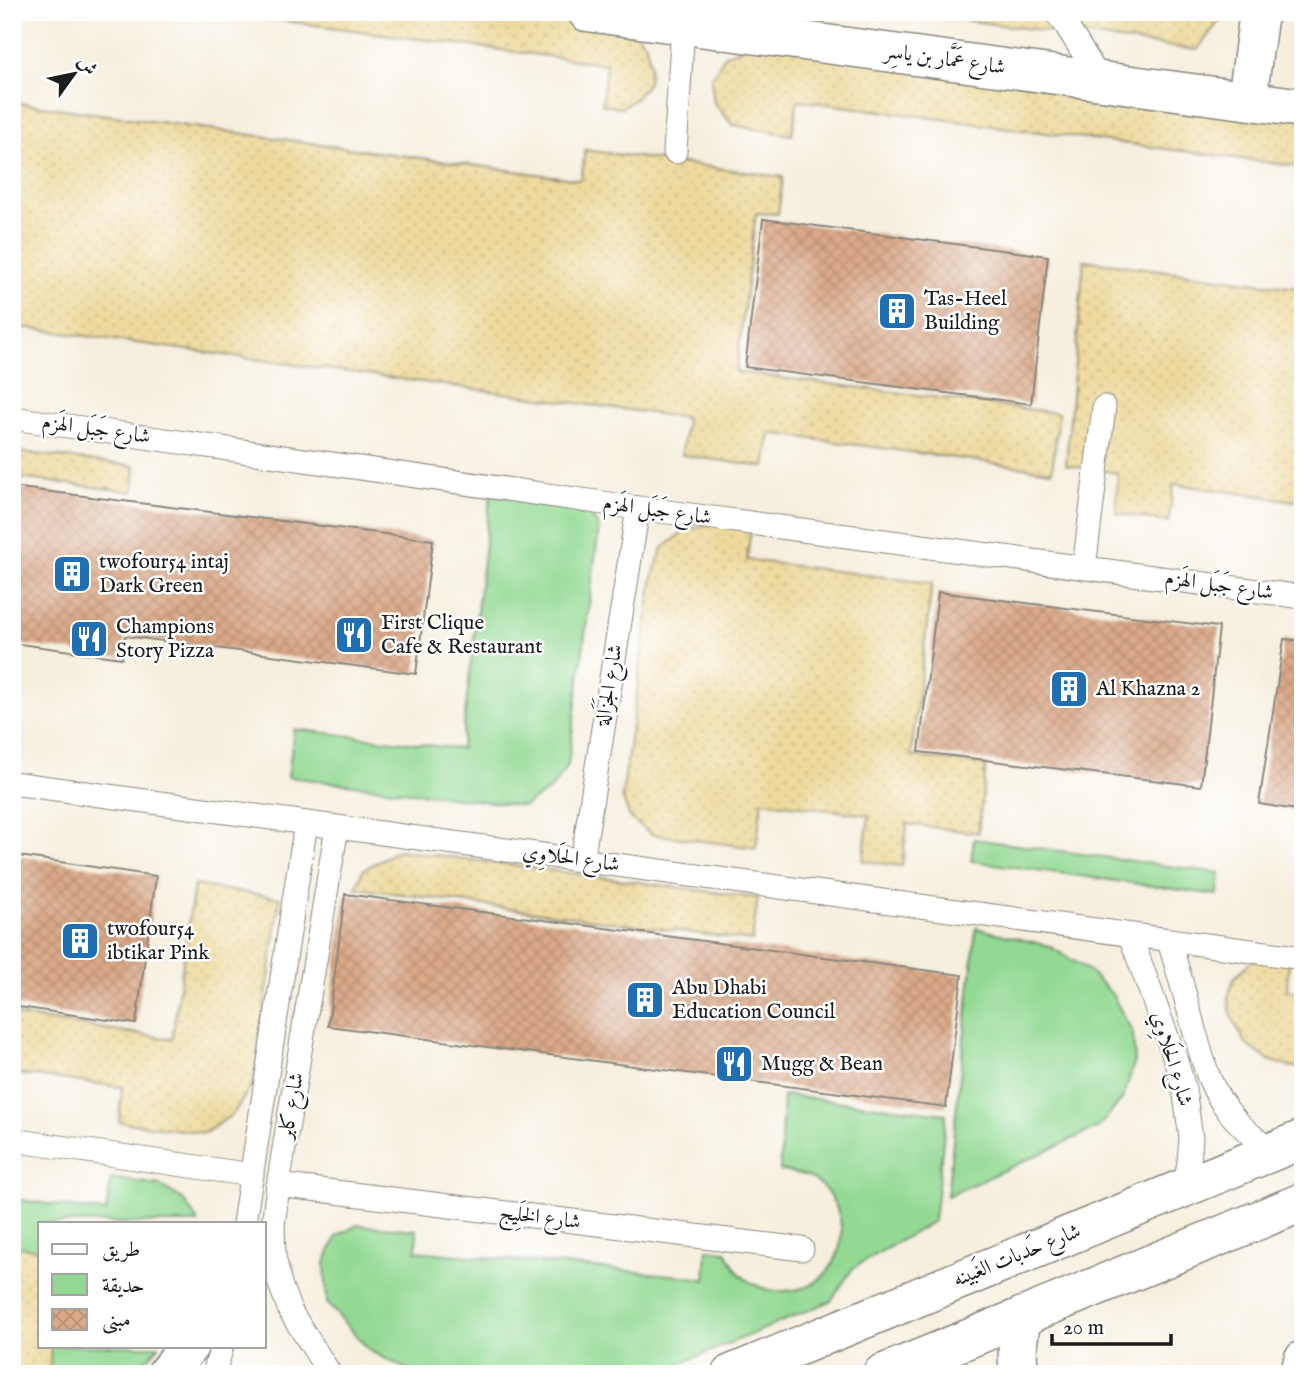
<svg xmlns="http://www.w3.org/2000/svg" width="1315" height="1386" viewBox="0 0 1315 1386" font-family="'IM FELL English',Amiri,serif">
<defs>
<pattern id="sand-dots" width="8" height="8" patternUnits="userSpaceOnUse" patternTransform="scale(1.75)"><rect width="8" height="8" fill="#eeda9e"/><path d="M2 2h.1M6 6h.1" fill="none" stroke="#ccba88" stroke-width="1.8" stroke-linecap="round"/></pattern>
<pattern id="building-cross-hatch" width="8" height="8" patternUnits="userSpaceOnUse" patternTransform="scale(1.75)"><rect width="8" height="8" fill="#daa988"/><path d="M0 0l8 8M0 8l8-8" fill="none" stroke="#ba9175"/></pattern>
</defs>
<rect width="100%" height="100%" fill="#fff"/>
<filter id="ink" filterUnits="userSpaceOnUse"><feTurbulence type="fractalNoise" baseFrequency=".0143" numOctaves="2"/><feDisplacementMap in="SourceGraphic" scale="14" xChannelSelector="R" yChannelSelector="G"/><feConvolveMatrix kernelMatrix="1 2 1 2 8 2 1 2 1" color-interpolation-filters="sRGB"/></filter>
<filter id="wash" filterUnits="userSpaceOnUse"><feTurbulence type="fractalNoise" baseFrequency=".00686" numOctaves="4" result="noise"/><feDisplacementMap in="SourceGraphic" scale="28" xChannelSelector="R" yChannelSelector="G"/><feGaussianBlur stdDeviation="1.57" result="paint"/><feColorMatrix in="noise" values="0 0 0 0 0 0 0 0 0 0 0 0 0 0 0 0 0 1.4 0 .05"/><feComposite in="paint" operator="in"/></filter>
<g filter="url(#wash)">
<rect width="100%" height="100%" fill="#f6efde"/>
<g fill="#93d993" stroke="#587a58" stroke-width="2">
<path d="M491,491L586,507L599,528L568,765L551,789L524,806L288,777L294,729L461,749Z"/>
<path d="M974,839L1220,873L1218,895L971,861Z"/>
<path d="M976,928L1049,946L1088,970L1112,994L1133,1033L1135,1061L1123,1098L1099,1127L947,1196Z"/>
<path d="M783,1095L946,1114L934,1221L853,1268L831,1301L656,1374H416L370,1351L327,1303L325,1263L337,1236L357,1225L417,1230L416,1251L692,1277L705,1280L707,1249L726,1251C730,1259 734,1267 740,1274C764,1297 805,1297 827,1272C852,1243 843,1197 811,1178C801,1173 790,1172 780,1171Z"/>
<path d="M111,1178L159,1185L183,1199L199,1223H40V1250L12,1246V1199L106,1212Z"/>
<path d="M51,1346H159L149,1357L128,1374H49Z"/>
</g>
<g fill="url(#sand-dots)" stroke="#857b5d" stroke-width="2">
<path d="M219,12H529L615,24L635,31L646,45L650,64L648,83L635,99L621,108L602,105L606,64Z"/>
<path d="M900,12H1226L1197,50Z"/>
<path d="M1291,12H1303V64H1299Z"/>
<path d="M757,41L1303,112V167L798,100L792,135L733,125L714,103L711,79L725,55Z"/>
<path d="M12,102L581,180L585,150L783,177L778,214L756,213L736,372L1059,413L1052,471L770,433L765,467L682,455L686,418L12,326Z"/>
<path d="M1084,260L1303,289V502L1174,484L1168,522L1116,513L1118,473L1066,465Z"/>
<path d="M12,451L135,466L133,492L12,477Z"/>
<path d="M715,522L751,527L747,560L932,583L911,756L986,765L978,833L907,824L902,866L863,861L869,815L762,801L756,848L651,834L630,818L622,797L653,576L662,549L685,531Z"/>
<path d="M398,850L758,898L752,941L356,888L363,870Z"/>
<path d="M194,885L280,898L254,1082L233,1114L205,1133L119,1122L122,1087L12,1073V1015L172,1039Z"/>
<path d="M1289,958L1287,990L1303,993V1068L1286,1066L1267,1059L1246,1044L1232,1018L1228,997L1234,978L1252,960Z"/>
<path d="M12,1246L40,1250V1346H51L49,1374H12Z"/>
</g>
<g id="blocks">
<g fill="url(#building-cross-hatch)">
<path d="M763,219L1048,256L1031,404L745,367Z"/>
<path d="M12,487L433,540L416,674L125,636L122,658L12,643Z"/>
<path d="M938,592L1219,627L1201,786L919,752Z"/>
<path d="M1284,639L1303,641V811L1259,804Z"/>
<path d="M12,855L156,876L136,1024L12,1006Z"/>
<path d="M345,894L962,975L946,1107L328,1026Z"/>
</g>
</g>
</g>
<g filter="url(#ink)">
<use href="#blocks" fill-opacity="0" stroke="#89867d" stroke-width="2"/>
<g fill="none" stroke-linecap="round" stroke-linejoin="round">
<defs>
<g id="lane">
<path d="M1055,12L1064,22L1101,81"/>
<path d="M675,152L683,25"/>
<path d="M12,418L638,508L1303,597"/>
<path d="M1084,568L1104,407"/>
<path d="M12,783L1303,958"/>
<path d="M582,861L638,508"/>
<path d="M1130,935L1177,1064L1184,1088L1191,1138L1189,1162L1185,1187"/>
<path d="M1169,941C1178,970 1186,999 1194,1029C1202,1056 1208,1085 1226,1108C1239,1126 1255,1139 1273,1152"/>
<path d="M12,1140L252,1175"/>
<path d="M278,1185L802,1249"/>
<path d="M244,1223L306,823"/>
<path d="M214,1374L222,1346"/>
<path d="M330,1374L290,1311L280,1284L274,1256L273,1226L278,1185L337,827"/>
</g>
<g id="street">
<path d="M587,12L1303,108"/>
<path d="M1247,100L1259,12"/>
<path d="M731,1374L1303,1139"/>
<path d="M882,1374L1303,1202"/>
<path d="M1020,1374C1015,1354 1018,1335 1023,1316"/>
<path d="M1300,1374L1303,1360"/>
</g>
<path id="secondary" d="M166,1374L189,1346"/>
</defs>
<use href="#lane" stroke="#89867d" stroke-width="25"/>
<use href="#street" stroke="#89867d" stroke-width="41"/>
<use href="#secondary" stroke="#89867d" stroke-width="41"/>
<use href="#lane" stroke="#fff" stroke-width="23"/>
<use href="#street" stroke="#fff" stroke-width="38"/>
<use href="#secondary" stroke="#fff" stroke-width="38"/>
</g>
</g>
<defs>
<symbol id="building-square" viewBox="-11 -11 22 22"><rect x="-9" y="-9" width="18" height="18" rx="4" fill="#1f6fb2" stroke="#fff"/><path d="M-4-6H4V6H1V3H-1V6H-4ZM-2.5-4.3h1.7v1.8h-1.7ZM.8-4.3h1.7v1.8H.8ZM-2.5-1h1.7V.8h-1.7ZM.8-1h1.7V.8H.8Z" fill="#fff"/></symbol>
<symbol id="restaurant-square" viewBox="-11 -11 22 22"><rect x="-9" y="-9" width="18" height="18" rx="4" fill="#1f6fb2" stroke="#fff"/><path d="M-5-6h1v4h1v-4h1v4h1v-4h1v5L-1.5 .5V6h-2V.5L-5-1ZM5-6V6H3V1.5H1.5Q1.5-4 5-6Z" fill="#fff"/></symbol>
</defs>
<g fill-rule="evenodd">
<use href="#building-square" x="875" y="289" width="44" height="44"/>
<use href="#building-square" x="50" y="552" width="44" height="44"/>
<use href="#restaurant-square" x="332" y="613" width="44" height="44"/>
<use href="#restaurant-square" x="67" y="617" width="44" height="44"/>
<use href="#building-square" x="1047" y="667" width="44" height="44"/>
<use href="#building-square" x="58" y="919" width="44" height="44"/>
<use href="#building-square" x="623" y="978" width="44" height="44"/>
<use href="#restaurant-square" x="712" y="1042" width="44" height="44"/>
</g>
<g text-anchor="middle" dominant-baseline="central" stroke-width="5" stroke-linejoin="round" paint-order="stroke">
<g font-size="21" fill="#1c1c1c" stroke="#fff">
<text transform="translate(945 60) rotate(8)">شارع عَمَّار بن ياسِر</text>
<text transform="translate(96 430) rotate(8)">شارع جَبَل الهَزم</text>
<text transform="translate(657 511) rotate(8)">شارع جَبَل الهَزم</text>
<text transform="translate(1219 586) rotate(8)">شارع جَبَل الهَزم</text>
<text transform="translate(610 685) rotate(-81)">شارع الجَزَالة</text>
<text transform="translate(571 859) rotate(8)">شارع الحَلاوِي</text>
<text transform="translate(1171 1059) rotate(73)">شارع الحَلاوِي</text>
<text transform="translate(292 1106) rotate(-80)">شارع كابر</text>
<text transform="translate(540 1218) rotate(7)">شارع الخَلِيج</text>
<text transform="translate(1017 1256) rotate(-22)">شارع حَدبات الغَبينه</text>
</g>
<g font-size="21" fill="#1c1c1c" stroke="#fff" text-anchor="start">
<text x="924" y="299">Tas-Heel<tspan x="924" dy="24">Building</tspan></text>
<text x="99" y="562">twofour54 intaj<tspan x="99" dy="24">Dark Green</tspan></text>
<text x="381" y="623">First Clique<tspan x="381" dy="24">Cafe &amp; Restaurant</tspan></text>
<text x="116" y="627">Champions<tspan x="116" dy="24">Story Pizza</tspan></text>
<text x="1096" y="689">Al Khazna 2</text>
<text x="107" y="929">twofour54<tspan x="107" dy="24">ibtikar Pink</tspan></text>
<text x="672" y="988">Abu Dhabi<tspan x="672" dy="24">Education Council</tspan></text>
<text x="761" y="1064">Mugg &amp; Bean</text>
</g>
</g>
<rect width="1315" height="1386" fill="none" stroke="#fff" stroke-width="42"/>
<rect x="38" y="1222" width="228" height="126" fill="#ffffff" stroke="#a4a4a4" stroke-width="2"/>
<rect x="52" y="1244" width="35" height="10" fill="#ffffff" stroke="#a4a4a4" stroke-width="2"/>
<text x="102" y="1256" font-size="21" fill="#1c1c1c">طريق</text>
<rect x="52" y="1274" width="35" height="21" fill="#93d993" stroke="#a4a4a4" stroke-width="2"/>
<text x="102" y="1292" font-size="21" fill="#1c1c1c">حديقة</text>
<rect x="52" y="1309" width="35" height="21" fill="url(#building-cross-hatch)" stroke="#a4a4a4" stroke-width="2"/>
<text x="102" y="1326" font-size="21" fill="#1c1c1c">مبنى</text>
<g transform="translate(74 74) rotate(57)" stroke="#ffffff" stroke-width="5" paint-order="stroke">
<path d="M0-5L12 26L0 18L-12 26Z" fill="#1c1c1c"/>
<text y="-10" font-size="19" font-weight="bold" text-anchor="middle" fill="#1c1c1c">ش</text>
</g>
<path d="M1052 1334v10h119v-10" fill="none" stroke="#1c1c1c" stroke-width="3.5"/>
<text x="1063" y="1334" font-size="21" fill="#1c1c1c" stroke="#ffffff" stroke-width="5" paint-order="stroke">20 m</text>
</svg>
